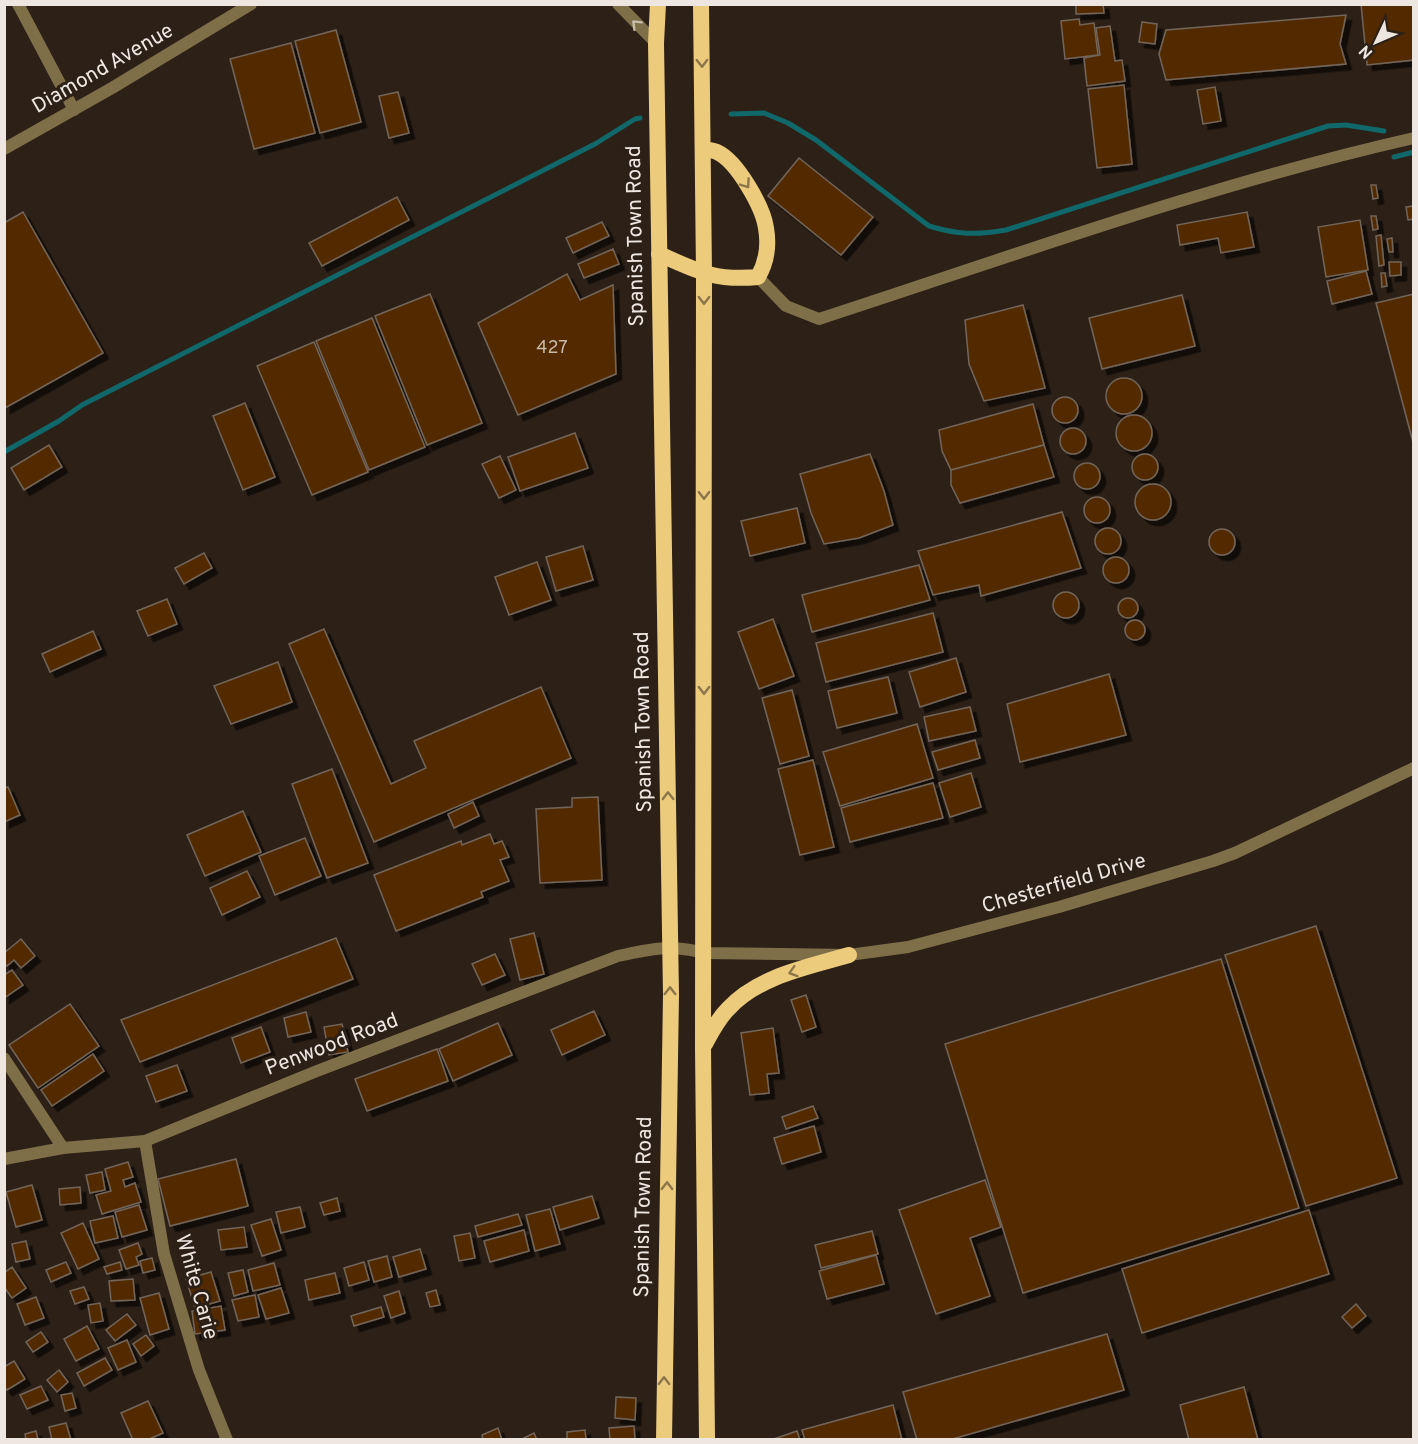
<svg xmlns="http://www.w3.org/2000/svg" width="1418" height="1444" viewBox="0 0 1418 1444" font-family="Overpass,sans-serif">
<defs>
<filter id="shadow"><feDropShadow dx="5.5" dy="5.5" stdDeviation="0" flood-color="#0009"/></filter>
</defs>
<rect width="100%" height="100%" fill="#2c2017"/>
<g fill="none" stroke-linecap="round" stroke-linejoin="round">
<g stroke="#10686a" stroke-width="5">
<path d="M731,114L764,113L788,123L816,140L929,226C958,235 977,235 1006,230L1328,126L1346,125L1384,131"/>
<path d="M1394,157L1414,152"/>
<path d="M4,452L59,421L82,405L595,144L635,119L640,118"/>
</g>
</g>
<g fill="#522c02" stroke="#73655a" stroke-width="1.5" filter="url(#shadow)">
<path d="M1076,4H1103L1104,13L1076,14Z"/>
<path d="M1361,4H1414V60L1367,65Z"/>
<path d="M1346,15L1340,44L1346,64L1166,80L1159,54L1166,30Z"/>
<path d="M1079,19L1080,25L1094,23L1098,55L1065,59L1061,21Z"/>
<path d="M1142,22L1157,24L1155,44L1139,42Z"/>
<path d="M1110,26L1115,61L1122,60L1125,81L1087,86L1084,58L1100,55L1096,28Z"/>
<path d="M336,30L361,122L320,133L295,41Z"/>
<path d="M291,43L315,133L254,149L230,59Z"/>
<path d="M1124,85L1132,164L1097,168L1088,89Z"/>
<path d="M1215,87L1221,121L1203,124L1197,90Z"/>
<path d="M398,92L409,133L389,138L379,96Z"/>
<path d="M799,158L873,217L841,255L768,196Z"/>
<path d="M1371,185H1376L1378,198L1373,199Z"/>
<path d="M397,197L409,220L322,266L309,243Z"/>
<path d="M1414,206V219L1408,220L1406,207Z"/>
<path d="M23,212L103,353L5,408L4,223Z"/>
<path d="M1247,212L1254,247L1221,253L1218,238L1180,245L1177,225Z"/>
<path d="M1371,216H1376L1378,229L1373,230Z"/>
<path d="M1360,220L1368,270L1326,277L1318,227Z"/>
<path d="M602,222L609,236L573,253L566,238Z"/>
<path d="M1381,235L1384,265L1379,266L1376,236Z"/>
<path d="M1392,238L1393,252H1389L1387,239Z"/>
<path d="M613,249L619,264L584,278L578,264Z"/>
<path d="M1389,262H1401V275L1390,276Z"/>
<path d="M1366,271L1372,294L1332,304L1327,281Z"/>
<path d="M1381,273H1385L1387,286L1382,287Z"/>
<path d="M567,274L580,300L613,285L616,374L518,415L478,323Z"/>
<path d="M430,294L482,423L427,445L375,316Z"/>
<path d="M1414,294V446L1376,303Z"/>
<path d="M1182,295L1195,346L1102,369L1089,318Z"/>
<path d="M1023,305L1045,388L984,401L969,364L965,320Z"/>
<path d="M372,318L425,447L369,470L316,341Z"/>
<path d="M314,342L368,472L312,495L257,366Z"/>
<circle cx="1124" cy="396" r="18"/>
<circle cx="1065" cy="410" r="13"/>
<path d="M245,403L275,477L243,490L213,416Z"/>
<path d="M1033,404L1044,445L951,470L942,451L939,430Z"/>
<circle cx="1134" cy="433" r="18"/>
<circle cx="1073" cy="441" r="13"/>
<path d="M575,433L588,468L520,491L508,457Z"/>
<path d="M49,445L62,467L24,490L11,468Z"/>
<path d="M1044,445L1054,477L960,503L951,485V470Z"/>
<path d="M870,454L884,491L893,525L859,538L824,544L811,513L800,474Z"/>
<circle cx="1145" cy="467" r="13"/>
<path d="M500,456L516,490L499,498L482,464Z"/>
<circle cx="1087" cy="476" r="13"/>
<circle cx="1153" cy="502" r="18"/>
<circle cx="1097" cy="510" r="13"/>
<path d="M797,508L805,543L750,556L741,521Z"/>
<path d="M1062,512L1081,568L981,596L979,585L933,595L918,551Z"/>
<circle cx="1108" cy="541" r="13"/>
<circle cx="1222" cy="542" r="13"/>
<path d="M583,546L593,580L556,591L546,557Z"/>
<path d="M204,553L212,568L184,584L175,568Z"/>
<circle cx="1116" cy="570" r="13"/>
<path d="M537,562L551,600L509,615L495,577Z"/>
<path d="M919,565L930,600L812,632L802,595Z"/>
<circle cx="1066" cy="605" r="13"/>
<circle cx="1128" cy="608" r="10"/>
<path d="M167,599L177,624L148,636L137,611Z"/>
<path d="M933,613L943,652L826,682L816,643Z"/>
<path d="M773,619L794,676L759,689L738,632Z"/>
<circle cx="1135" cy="630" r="10"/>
<path d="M324,629L391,784L426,768L414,741L541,687L571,758L374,842L289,644Z"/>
<path d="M93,631L101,649L50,672L42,654Z"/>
<path d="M956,658L966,692L920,707L909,672Z"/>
<path d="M278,662L292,702L231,724L214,686Z"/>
<path d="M1109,674L1126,735L1020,762L1007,704Z"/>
<path d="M888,677L897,713L837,728L828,691Z"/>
<path d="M792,690L809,756L780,764L762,698Z"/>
<path d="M970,707L976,731L929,741L924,717Z"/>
<path d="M917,724L933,778L840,806L823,752Z"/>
<path d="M975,740L980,758L938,770L932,752Z"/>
<path d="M813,760L834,847L800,855L778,769Z"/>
<path d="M332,769L368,863L327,878L292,784Z"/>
<path d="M971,773L981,807L950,817L939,783Z"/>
<path d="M933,783L943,818L850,842L841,808Z"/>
<path d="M8,787L20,815L4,822V788Z"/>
<path d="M598,797L602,880L540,883L536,809L572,807V798Z"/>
<path d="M473,802L479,816L454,828L448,814Z"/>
<path d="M243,811L261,852L205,876L187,835Z"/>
<path d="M490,834L494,844L502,841L509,857L500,860L509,881L481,892L483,897L396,931L374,875L461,841L462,845Z"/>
<path d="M305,838L321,876L275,895L259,856Z"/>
<path d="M247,871L260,897L222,915L210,888Z"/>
<path d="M1316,926L1397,1178L1306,1206L1225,955Z"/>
<path d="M534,933L544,974L520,980L510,939Z"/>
<path d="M336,938L353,979L140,1062L121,1020Z"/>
<path d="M21,939L35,956L21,968L14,960L7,966L4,963V953Z"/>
<path d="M495,954L505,975L482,985L472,964Z"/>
<path d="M1221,959L1299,1208L1023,1293L945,1044Z"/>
<path d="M12,970L23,985L4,998V975Z"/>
<path d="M806,995L816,1027L802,1032L791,1000Z"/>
<path d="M70,1004L99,1046L38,1088L9,1045Z"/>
<path d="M594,1011L605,1035L562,1055L551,1030Z"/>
<path d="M306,1012L311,1032L288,1037L284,1018Z"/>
<path d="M498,1023L512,1055L453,1081L439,1049Z"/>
<path d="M342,1024L348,1052L329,1055L324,1027Z"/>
<path d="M261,1027L270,1052L241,1063L232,1038Z"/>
<path d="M773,1028L779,1073L767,1074L769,1093L750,1095L741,1033Z"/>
<path d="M437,1049L448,1081L367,1111L355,1079Z"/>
<path d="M93,1054L104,1071L52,1106L41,1090Z"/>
<path d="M177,1065L187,1091L156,1102L146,1076Z"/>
<path d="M813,1106L818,1118L786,1129L782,1117Z"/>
<path d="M814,1126L821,1152L782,1164L774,1138Z"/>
<path d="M236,1159L248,1206L170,1226L158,1179Z"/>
<path d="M128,1162L133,1177L123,1180L125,1187L135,1183L141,1202L102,1214L96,1195L111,1191L105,1169Z"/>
<path d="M102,1172L105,1190L90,1193L86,1175Z"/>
<path d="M985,1180L1001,1227L970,1238L990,1296L936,1314L899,1210Z"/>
<path d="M32,1185L42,1220L16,1227L6,1192Z"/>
<path d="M80,1187L81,1203L60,1205L59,1189Z"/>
<path d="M592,1196L599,1218L560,1230L553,1207Z"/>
<path d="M337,1198L340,1211L324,1215L320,1203Z"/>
<path d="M139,1205L147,1230L122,1237L115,1212Z"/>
<path d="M300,1207L305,1227L281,1233L276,1212Z"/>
<path d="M550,1209L560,1244L535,1251L526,1215Z"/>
<path d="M1309,1210L1329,1274L1142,1333L1122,1269Z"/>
<path d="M518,1214L522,1225L478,1237L475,1226Z"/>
<path d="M113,1216L118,1238L95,1243L90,1221Z"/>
<path d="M271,1219L281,1250L262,1256L251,1225Z"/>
<path d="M83,1223L99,1259L78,1269L61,1233Z"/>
<path d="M244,1227L247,1247L221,1250L218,1230Z"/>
<path d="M524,1230L529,1251L490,1262L484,1241Z"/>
<path d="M872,1231L878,1254L821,1268L815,1245Z"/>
<path d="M470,1233L475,1258L459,1261L454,1236Z"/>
<path d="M26,1241L30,1259L16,1262L12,1244Z"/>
<path d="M138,1243L142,1254L136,1257L139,1265L126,1269L119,1250Z"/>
<path d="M420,1249L426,1269L399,1277L393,1257Z"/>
<path d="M876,1255L884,1284L827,1299L819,1271Z"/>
<path d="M387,1256L392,1277L374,1282L368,1261Z"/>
<path d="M152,1258L155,1270L143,1273L140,1261Z"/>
<path d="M66,1262L71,1273L51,1282L46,1270Z"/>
<path d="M120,1262L122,1270L107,1274L104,1267Z"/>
<path d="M364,1262L369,1280L349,1286L344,1268Z"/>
<path d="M274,1263L280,1285L253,1291L248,1270Z"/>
<path d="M12,1267L26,1288L12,1298L4,1287V1273Z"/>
<path d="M243,1270L248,1292L234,1296L228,1273Z"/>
<path d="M211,1272L220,1301L195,1308L186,1279Z"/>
<path d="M335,1273L340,1293L309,1300L305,1280Z"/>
<path d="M133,1279L135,1300L111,1301L109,1281Z"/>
<path d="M84,1287L89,1299L75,1304L70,1291Z"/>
<path d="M281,1288L289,1313L266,1319L258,1295Z"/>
<path d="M436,1290L440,1305L430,1307L426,1293Z"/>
<path d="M399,1291L405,1313L391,1318L384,1296Z"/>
<path d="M159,1293L169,1329L150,1335L140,1298Z"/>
<path d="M255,1295L259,1317L238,1321L232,1300Z"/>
<path d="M36,1297L44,1318L25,1325L17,1304Z"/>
<path d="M100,1303L103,1321L91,1323L88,1305Z"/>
<path d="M1356,1304L1366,1316L1352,1328L1342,1317Z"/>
<path d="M221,1306L225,1330L195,1334L192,1311Z"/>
<path d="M381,1307L384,1317L354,1326L351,1316Z"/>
<path d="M127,1314L136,1325L115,1341L106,1330Z"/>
<path d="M87,1326L99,1349L76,1361L64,1339Z"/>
<path d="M41,1332L48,1342L33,1352L26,1342Z"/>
<path d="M1107,1334L1124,1390L949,1440H917L903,1392Z"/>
<path d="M146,1335L154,1346L141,1356L133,1344Z"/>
<path d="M127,1340L136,1362L118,1370L108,1348Z"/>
<path d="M105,1358L112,1370L84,1386L77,1373Z"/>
<path d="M14,1361L25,1379L7,1390L4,1387V1367Z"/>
<path d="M59,1370L68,1382L57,1392L47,1380Z"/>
<path d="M41,1386L48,1400L27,1409L20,1395Z"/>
<path d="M1244,1387L1258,1440H1189L1180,1405Z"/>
<path d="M72,1393L76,1408L65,1411L61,1395Z"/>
<path d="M616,1397L636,1398L635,1420L615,1418Z"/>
<path d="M148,1401L163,1433L147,1440H133L121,1413Z"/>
<path d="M893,1405L902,1440H805L802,1430Z"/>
<path d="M66,1423L71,1440H52L49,1427Z"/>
<path d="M634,1426L635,1440H610L609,1428Z"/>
<path d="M498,1428L502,1440H483L482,1435Z"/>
<path d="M585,1430L586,1440H567V1432Z"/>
<path d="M36,1431L38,1440H26L25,1434Z"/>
<path d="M797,1431L800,1440H771Z"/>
<path d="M534,1433L537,1440H520Z"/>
</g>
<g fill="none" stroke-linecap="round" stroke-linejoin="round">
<g stroke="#7f6f49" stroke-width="12">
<path d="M18,4L74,110"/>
<path d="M618,4L656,43"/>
<path d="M4,149L112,88L251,4"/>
<path d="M758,277L786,306L819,319C1016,255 1211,184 1414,138"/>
<path d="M4,1058L63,1148"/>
<path d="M145,1141L164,1254L199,1370L227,1440"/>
</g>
<path stroke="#7f6f49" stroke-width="12" d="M4,1159L63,1148L145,1141L317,1071L618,956C650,949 672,944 704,953L849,955L908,947L1059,907L1213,861L1235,853L1414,768"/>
<g stroke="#eccb7c" stroke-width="16">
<path d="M658,4L656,43L671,995L664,1440"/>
<path d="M701,4L704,274L703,1048L707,1440"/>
<path d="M659,254C697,271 714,281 758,277C766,263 769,245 766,228C763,207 737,161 717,152C713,150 707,150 703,149"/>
<path d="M705,1044C712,1031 718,1019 728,1009C758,976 808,967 849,955"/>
</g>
</g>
<defs><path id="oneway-chevron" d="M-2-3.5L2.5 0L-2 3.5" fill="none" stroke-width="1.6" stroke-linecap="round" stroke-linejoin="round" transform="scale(1.5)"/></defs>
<use stroke="#c7bcab" href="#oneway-chevron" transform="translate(636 24) rotate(-135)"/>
<g stroke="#8c764a">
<use href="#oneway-chevron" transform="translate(702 63) rotate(89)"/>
<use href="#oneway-chevron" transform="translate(746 184) rotate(55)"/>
<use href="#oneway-chevron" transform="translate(704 300) rotate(90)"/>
<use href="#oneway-chevron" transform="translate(704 495) rotate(90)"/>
<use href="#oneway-chevron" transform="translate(704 690) rotate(90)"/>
<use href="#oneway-chevron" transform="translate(668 796) rotate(-91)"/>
<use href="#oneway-chevron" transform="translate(793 972) rotate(163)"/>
<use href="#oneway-chevron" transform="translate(670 991) rotate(-90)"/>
<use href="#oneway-chevron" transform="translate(667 1186) rotate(-89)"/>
<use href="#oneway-chevron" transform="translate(664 1381) rotate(-90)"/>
</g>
<g text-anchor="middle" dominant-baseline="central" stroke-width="6" stroke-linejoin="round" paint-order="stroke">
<g font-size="18" fill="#c7b8a8">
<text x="552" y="348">427</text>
</g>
<g font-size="21" fill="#eee6e0" stroke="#2c2017">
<text transform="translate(103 69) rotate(-30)">Diamond Avenue</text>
<text transform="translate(636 236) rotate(-91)">Spanish Town Road</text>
<text transform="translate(644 722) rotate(-91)">Spanish Town Road</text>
<text transform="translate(1064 884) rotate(-16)">Chesterfield Drive</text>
<text transform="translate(332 1045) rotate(-21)">Penwood Road</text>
<text transform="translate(644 1207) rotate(-89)">Spanish Town Road</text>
<text transform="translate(196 1287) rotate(74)">White Carie</text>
</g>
</g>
<rect width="1418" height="1444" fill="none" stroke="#eee6e0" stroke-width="12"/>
<g transform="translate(1376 42) rotate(226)" stroke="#2c2017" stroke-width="4.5" paint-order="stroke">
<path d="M0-4.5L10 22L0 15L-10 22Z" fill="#eee6e0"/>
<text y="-9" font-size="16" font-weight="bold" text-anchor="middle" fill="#eee6e0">N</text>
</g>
</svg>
